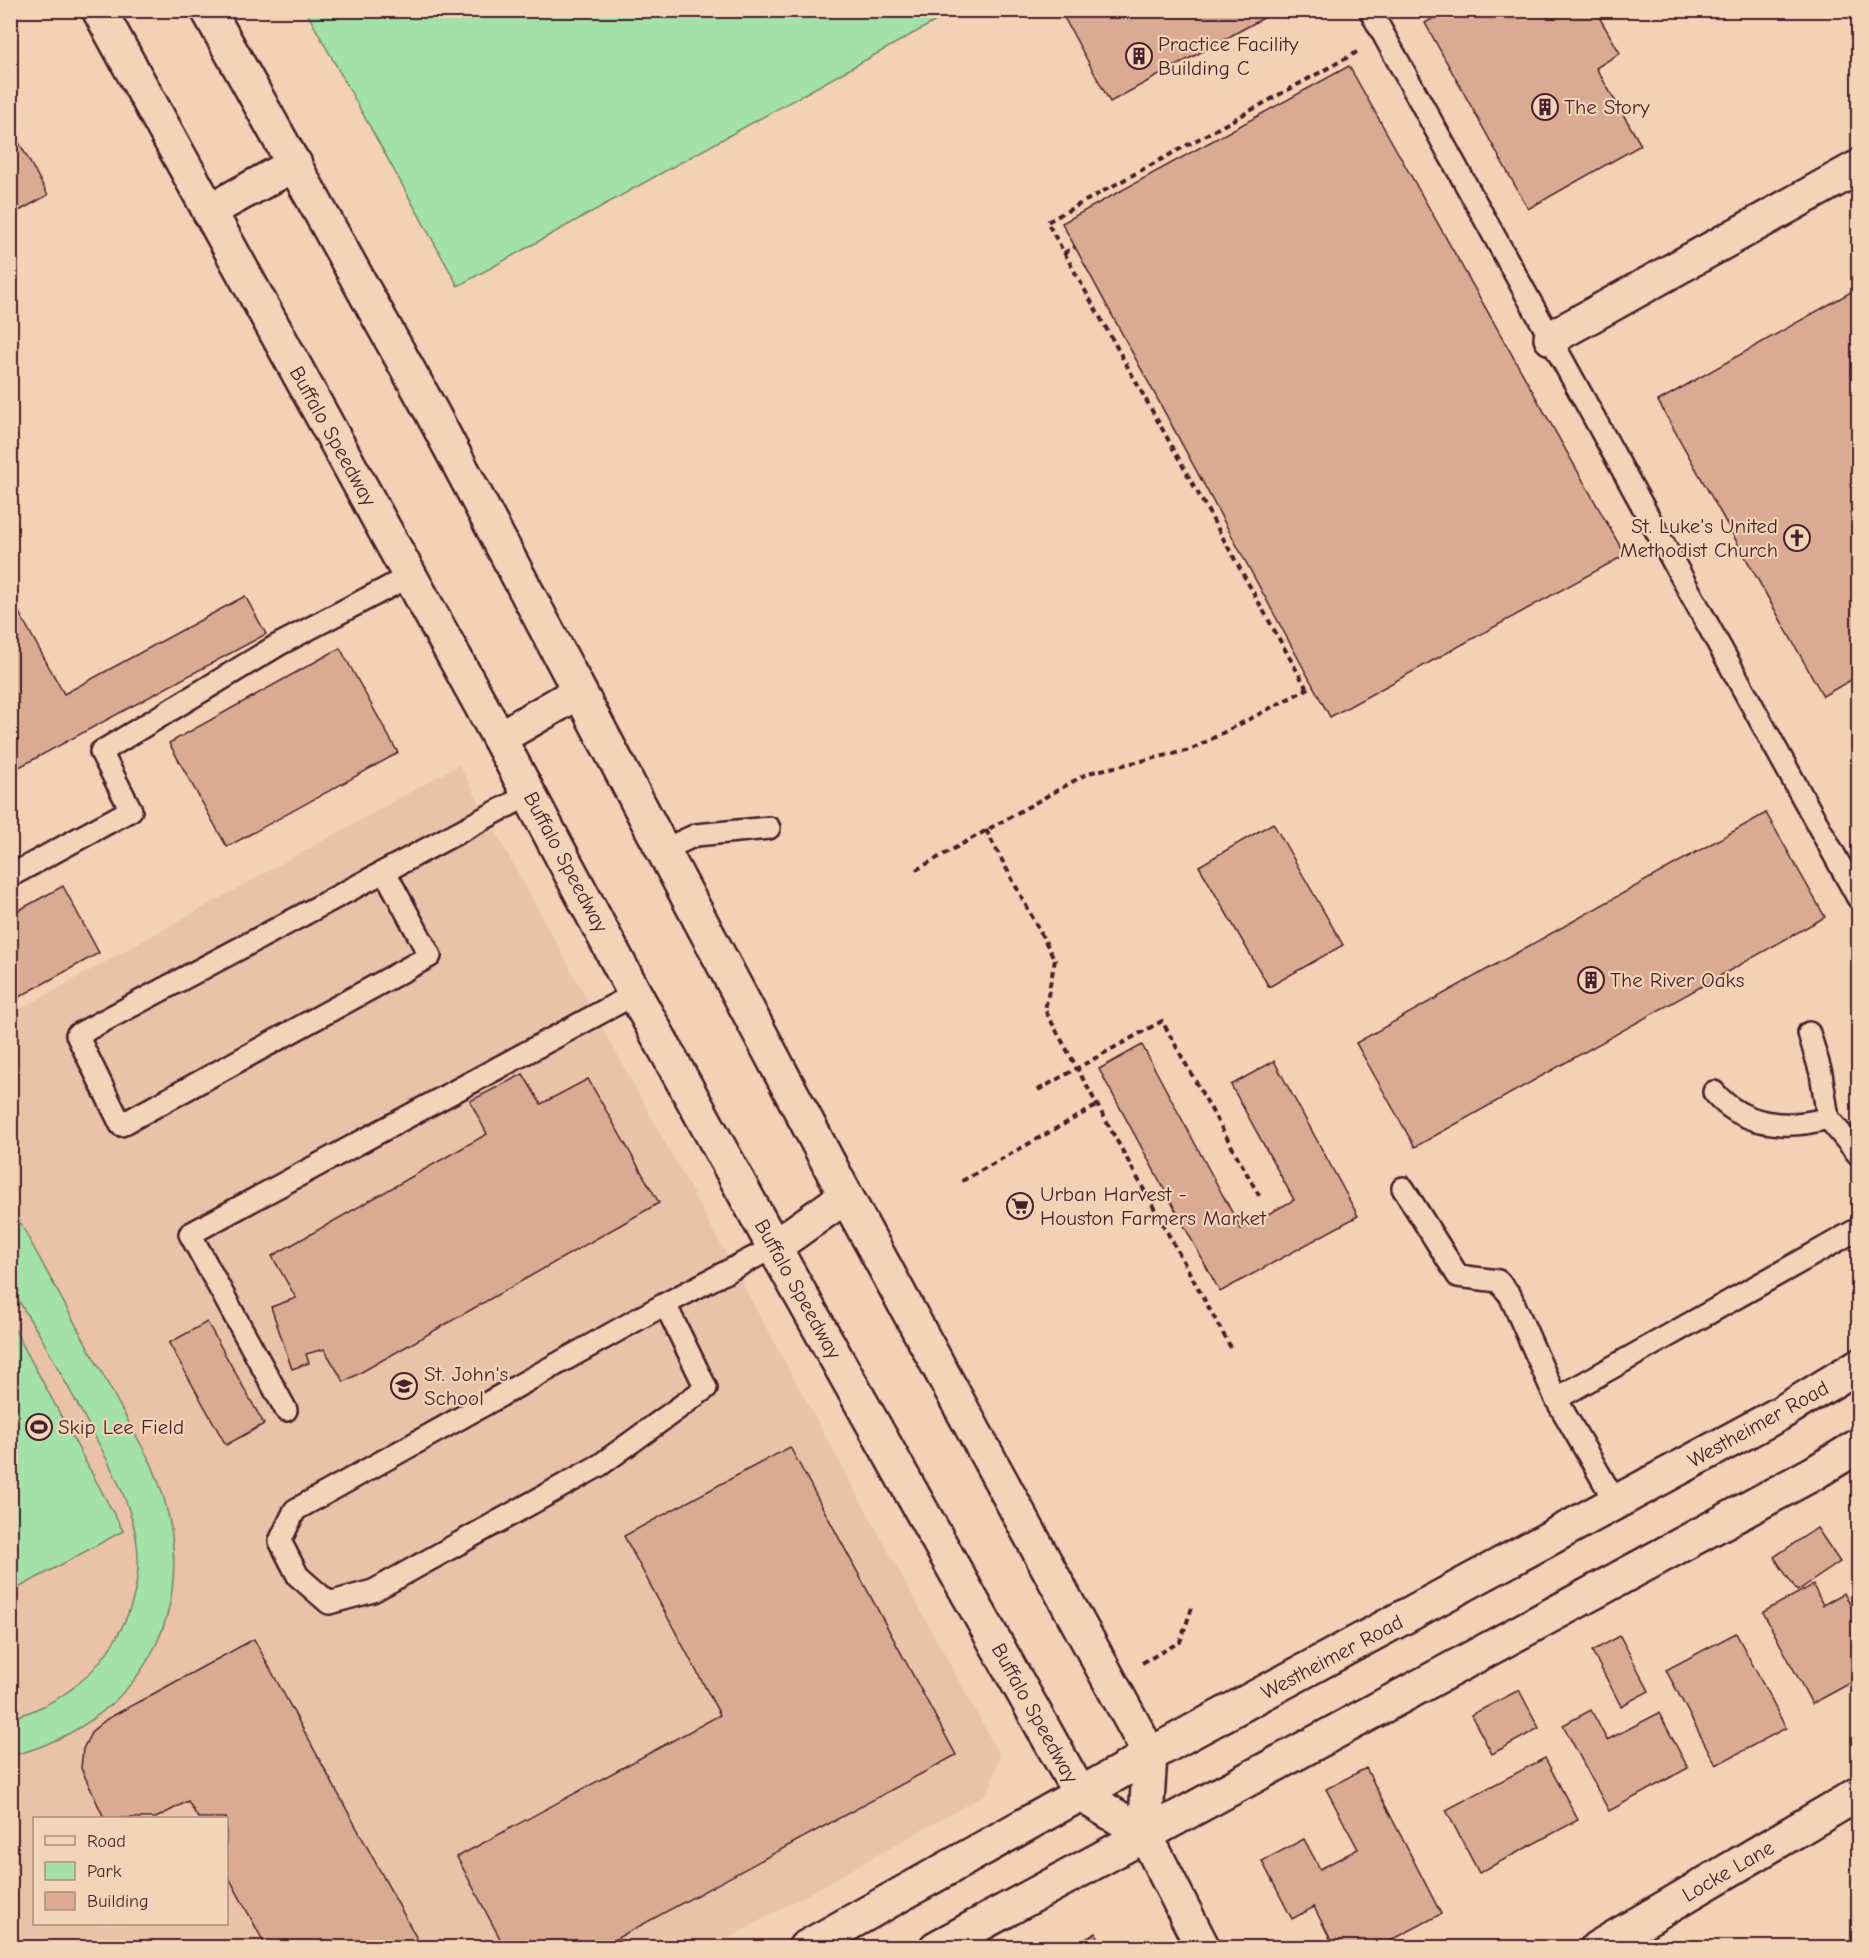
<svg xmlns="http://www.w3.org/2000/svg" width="1869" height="1958" viewBox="0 0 1869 1958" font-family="'Comic Neue',sans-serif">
<rect width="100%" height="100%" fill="#f3d1b5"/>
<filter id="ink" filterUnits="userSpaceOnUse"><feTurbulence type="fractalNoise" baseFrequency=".0167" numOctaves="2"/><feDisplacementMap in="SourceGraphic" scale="12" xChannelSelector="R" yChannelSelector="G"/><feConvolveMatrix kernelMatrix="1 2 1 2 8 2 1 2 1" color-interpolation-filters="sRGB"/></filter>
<g filter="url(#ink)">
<path fill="#e9c2a8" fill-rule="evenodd" d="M459,765L1000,1756L988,1793L713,1947H11L10,1015ZM34,1818H226V1924H34Z"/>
<g fill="#a3e1a9" stroke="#76806a" stroke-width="1.5">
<path d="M306,11H954L458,286Z"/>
<path d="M10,1204L151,1463C210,1596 151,1719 11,1756V1718C56,1706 93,1679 116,1638C161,1562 130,1502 93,1433C76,1401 58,1369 41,1337C32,1322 14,1297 10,1281C6,1263 10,1224 10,1204Z"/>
<path d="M11,1323L123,1531L11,1592H10Z"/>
</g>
<g fill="#daaa93" stroke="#4a1f2b" stroke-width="1.5">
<path d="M1060,10H1278L1110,102Z"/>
<path d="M1447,10H1595L1620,53L1596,68L1641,145L1528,209L1425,23Z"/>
<path d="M1349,66L1625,555L1330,717L1062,223Z"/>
<path d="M10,126L48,195L10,216Z"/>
<path d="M1858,288V676L1823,696L1658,401Z"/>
<path d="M10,596L64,694L245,596L266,634L10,772Z"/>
<path d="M340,648L398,753L227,847L169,743Z"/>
<path d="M1766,813L1825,917L1415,1147L1356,1043Z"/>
<path d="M1273,823L1343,945L1269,987L1199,866Z"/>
<path d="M63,886L99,953L10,1002V915Z"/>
<path d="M1142,1045L1241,1229L1294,1200L1231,1085L1274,1061L1358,1216L1220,1292L1099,1069Z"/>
<path d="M523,1074L541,1104L588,1079L659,1203L344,1382L324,1349L306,1354L309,1363L292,1369L271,1307L296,1298L272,1256L487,1134L470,1101Z"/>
<path d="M207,1322L264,1424L226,1445L169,1343Z"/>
<path d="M790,1447L956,1755L599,1948H505L457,1857L720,1715L624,1536Z"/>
<path d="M1817,1528L1840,1562L1797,1591L1774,1557Z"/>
<path d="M1813,1585L1823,1605L1844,1593L1858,1620V1679L1812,1704L1763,1612Z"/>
<path d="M1736,1633L1786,1728L1716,1765L1666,1670Z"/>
<path d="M1620,1636L1649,1691L1621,1706L1592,1651Z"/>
<path d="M254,1639L422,1948H267L226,1872V1818H198L188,1801L156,1818H104L81,1768L83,1749L92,1731L107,1719Z"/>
<path d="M1519,1690L1539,1728L1492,1754L1471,1715Z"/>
<path d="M1591,1710L1607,1740L1659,1713L1688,1768L1609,1811L1563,1725Z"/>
<path d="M1545,1758L1578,1820L1479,1873L1446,1810Z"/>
<path d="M1366,1768L1441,1914L1377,1948H1335L1314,1907L1292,1919L1262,1861L1304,1839L1320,1869L1358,1849L1326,1789Z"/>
<path d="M1096,1933L1104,1948H1070Z"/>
</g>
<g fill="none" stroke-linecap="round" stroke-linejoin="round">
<defs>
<g id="lane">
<path d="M1370,10L1858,898"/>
<path d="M663,850L696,835L769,828"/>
<path d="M385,872L430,956L121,1125L77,1035L530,794"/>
<path d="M10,876L131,810L101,752L278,645L410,576"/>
<path d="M1809,1033L1821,1073L1828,1118L1858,1154"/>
<path d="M1714,1092C1742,1126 1787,1130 1828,1118"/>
<path d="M1403,1188L1458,1276L1498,1281L1510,1295L1556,1399"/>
<path d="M665,1304L706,1388L600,1465L373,1591L329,1603L298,1576L280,1541L295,1510L665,1304L774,1247"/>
<path d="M286,1410L190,1234L635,994"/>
<path d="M1616,1503L1556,1399L1858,1229"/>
</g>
<g id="street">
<path d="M1551,338L1855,169"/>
<path d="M1597,1948L1858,1794"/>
</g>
<g id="secondary">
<path d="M99,10L499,738L635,994L774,1247L1080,1794L1145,1834"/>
<path d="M208,10L431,411L846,1196L1150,1755L1145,1834"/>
<path d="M209,211L295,164"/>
<path d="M499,738L579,692"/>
<path d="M774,1247L846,1196"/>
<path d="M1145,1834L1203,1948"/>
</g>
<g id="primary">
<path d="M805,1948L1184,1736L1779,1414L1858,1366"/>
<path d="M936,1948L1814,1473L1858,1446"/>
</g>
</defs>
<use href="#lane" stroke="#4a1f2b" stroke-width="26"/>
<use href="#street" stroke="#4a1f2b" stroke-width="38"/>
<use href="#secondary" stroke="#4a1f2b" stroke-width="38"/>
<use href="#primary" stroke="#4a1f2b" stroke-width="38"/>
<g stroke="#4a1f2b" stroke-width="4" stroke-dasharray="6 4.5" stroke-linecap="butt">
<path d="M1064,253L1075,247"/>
<path d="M1307,689L1047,222L1359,51"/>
<path d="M986,830L1055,960L1045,1010L1231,1348"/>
<path d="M916,870L1088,773L1190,750L1313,686"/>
<path d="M1038,1090L1162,1021L1261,1199"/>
<path d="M962,1181L1098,1105"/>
<path d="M1142,1663L1180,1642L1193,1605"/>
</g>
<use href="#lane" stroke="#f2d4b8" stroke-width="21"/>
<use href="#street" stroke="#f2d4b8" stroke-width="33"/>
<use href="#secondary" stroke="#f2d4b8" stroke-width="33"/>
<use href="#primary" stroke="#f2d4b8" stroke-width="33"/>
</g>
</g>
<defs>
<symbol id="building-ring" viewBox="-11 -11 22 22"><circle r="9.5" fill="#f2d4b8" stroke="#4a1f2b" stroke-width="1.5"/><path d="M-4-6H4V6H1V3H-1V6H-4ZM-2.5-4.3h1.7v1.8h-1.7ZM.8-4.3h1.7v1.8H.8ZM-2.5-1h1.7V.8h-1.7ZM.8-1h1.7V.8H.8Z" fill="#4a1f2b"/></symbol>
<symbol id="church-ring" viewBox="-11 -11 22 22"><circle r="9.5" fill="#f2d4b8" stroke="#4a1f2b" stroke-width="1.5"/><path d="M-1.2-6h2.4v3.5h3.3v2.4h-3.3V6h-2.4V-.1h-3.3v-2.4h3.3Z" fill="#4a1f2b"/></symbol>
<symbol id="supermarket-ring" viewBox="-11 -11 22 22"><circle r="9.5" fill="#f2d4b8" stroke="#4a1f2b" stroke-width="1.5"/><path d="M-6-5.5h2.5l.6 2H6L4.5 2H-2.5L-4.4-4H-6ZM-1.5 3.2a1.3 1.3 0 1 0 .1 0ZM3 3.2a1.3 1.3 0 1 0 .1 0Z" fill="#4a1f2b"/></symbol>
<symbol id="school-ring" viewBox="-11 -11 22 22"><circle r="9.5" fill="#f2d4b8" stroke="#4a1f2b" stroke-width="1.5"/><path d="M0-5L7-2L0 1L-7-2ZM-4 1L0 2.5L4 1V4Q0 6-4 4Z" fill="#4a1f2b"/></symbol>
<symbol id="stadium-ring" viewBox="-11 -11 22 22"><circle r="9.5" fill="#f2d4b8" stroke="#4a1f2b" stroke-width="1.5"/><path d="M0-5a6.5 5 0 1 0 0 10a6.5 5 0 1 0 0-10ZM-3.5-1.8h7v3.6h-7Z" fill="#4a1f2b"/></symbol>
</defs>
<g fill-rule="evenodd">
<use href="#building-ring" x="1124" y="41" width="30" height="30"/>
<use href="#building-ring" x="1530" y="92" width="30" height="30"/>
<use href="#church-ring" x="1782" y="523" width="30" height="30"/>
<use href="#building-ring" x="1576" y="965" width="30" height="30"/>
<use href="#supermarket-ring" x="1005" y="1191" width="30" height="30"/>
<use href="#school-ring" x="389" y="1371" width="30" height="30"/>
<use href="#stadium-ring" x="24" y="1412" width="30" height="30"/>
</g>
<g text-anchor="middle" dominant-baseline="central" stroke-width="4.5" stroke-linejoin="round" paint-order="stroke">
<g font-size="21" fill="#4a1f2b" stroke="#f2d4b8" text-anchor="start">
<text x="1158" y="44">Practice Facility<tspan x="1158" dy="24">Building C</tspan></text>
<text x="1564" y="107">The Story</text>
<text x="1778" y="526" text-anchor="end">St. Luke's United<tspan x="1778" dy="24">Methodist Church</tspan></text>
<text x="1610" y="980">The River Oaks</text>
<text x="1040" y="1194">Urban Harvest -<tspan x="1040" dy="24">Houston Farmers Market</tspan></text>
<text x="424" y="1374">St. John's<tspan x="424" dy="24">School</tspan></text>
<text x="58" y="1427">Skip Lee Field</text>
</g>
<g font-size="21" fill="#4a1f2b" stroke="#f2d4b8">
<text transform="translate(333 436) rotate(61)">Buffalo Speedway</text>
<text transform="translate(566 862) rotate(62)">Buffalo Speedway</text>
<text transform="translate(798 1289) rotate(61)">Buffalo Speedway</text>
<text transform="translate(1758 1424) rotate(-29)">Westheimer Road</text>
<text transform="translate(1332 1657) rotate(-28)">Westheimer Road</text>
<text transform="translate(1035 1713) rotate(61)">Buffalo Speedway</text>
<text transform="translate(1728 1871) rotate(-30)">Locke Lane</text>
</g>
</g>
<rect width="1869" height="1958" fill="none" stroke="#f2d4b8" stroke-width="36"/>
<rect x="18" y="18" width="1833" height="1922" fill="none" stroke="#4a1f2b" stroke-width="2" filter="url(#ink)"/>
<rect x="33" y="1817" width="195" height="108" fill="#f2d4b8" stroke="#af8c80" stroke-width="1.5"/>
<rect x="45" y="1836" width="30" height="9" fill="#f2d4b8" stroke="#af8c80" stroke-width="1.5"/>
<text x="87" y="1847" font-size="18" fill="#4a1f2b">Road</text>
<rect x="45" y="1862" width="30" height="18" fill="#a3e1a9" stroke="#af8c80" stroke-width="1.5"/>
<text x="87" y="1877" font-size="18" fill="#4a1f2b">Park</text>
<rect x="45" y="1892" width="30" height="18" fill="#daaa93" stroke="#af8c80" stroke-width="1.5"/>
<text x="87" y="1907" font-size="18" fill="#4a1f2b">Building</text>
</svg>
